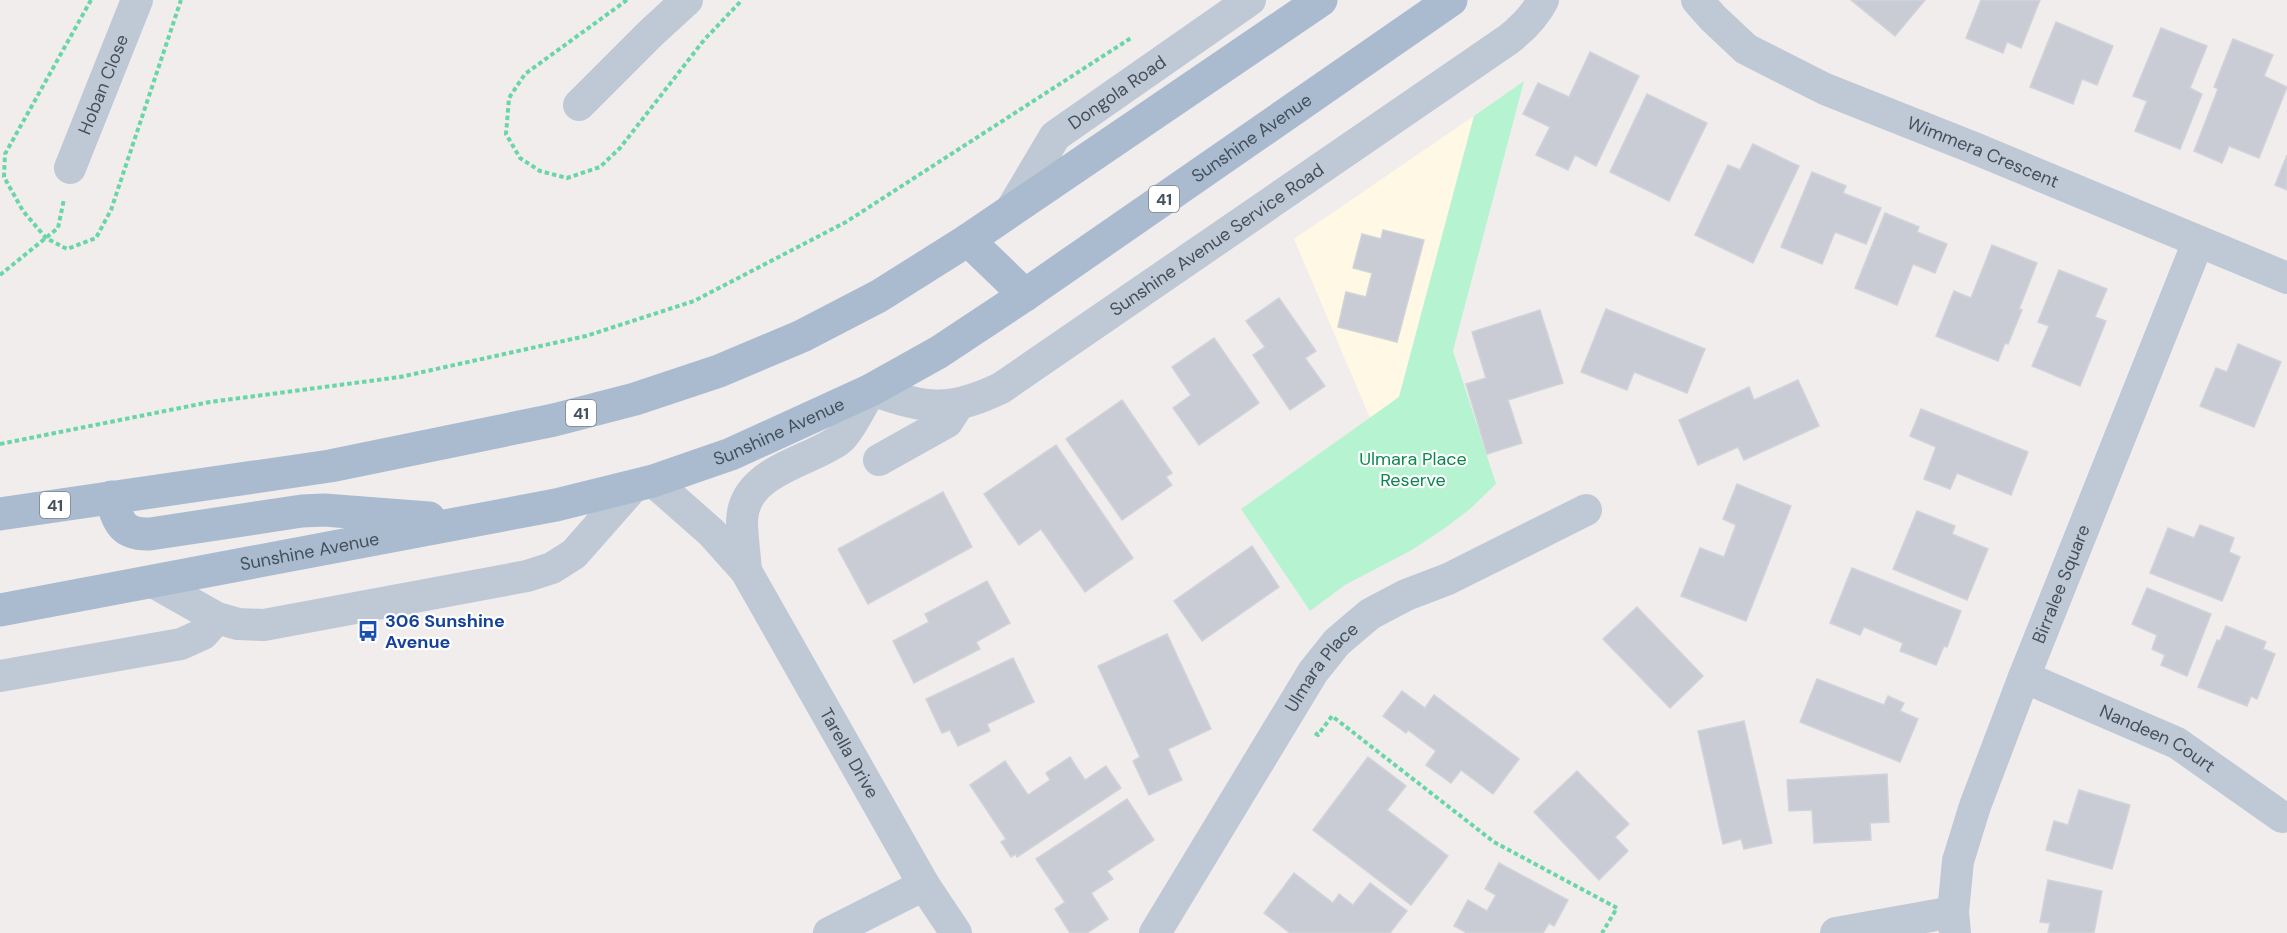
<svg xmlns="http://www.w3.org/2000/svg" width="2287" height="933" viewBox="0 0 2287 933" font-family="'DM Sans',sans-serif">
<rect width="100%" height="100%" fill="#f1eded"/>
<path fill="#fef8e4" d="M1474,116L1399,397L1370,418L1294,239Z"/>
<path fill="#b6f4d1" d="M1524,81L1453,351L1496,484L1470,509L1445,528L1412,550L1345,585L1310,611L1241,509L1399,397L1474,116Z"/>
<g fill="#c9ccd4" stroke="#d1d3da" stroke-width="1.5">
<path d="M1851,0H1925L1895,36Z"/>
<path d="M1981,0H2040L2021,48L2007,42L2003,53L1966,38Z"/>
<path d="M2056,22L2113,46L2097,85L2082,79L2073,104L2030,87Z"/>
<path d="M2161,28L2207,46L2190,88L2202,94L2180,149L2135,131L2147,101L2133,96Z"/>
<path d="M2233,39L2273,55L2264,76L2287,87L2259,158L2229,146L2222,163L2194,151L2218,89L2214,87Z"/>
<path d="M1590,52L1639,76L1596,166L1575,155L1568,170L1536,155L1550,127L1523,114L1538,83L1569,97Z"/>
<path d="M1647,94L1707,123L1669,201L1610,172Z"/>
<path d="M1753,144L1799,166L1753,263L1695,235L1728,165L1740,170Z"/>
<path d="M2287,155V190L2275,185Z"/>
<path d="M1812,172L1846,186L1843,193L1881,208L1866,244L1835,232L1822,264L1781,247Z"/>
<path d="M1885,213L1919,227L1917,232L1947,244L1935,273L1913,264L1897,305L1855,288Z"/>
<path d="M1383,230L1424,240L1397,342L1338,327L1346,292L1366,297L1372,273L1353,268L1362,234L1381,239Z"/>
<path d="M1992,245L2037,263L2019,309L2022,310L2008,344L2005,343L1998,361L1936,336L1954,291L1971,298Z"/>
<path d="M2059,270L2107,289L2095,317L2106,321L2080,386L2032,366L2049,326L2038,322Z"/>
<path d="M1279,298L1316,351L1305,358L1325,386L1290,410L1253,355L1265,347L1246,321Z"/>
<path d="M1606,309L1705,349L1687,393L1634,372L1627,390L1581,372Z"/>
<path d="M1540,310L1563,383L1508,400L1522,443L1487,454L1466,384L1486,378L1472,332Z"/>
<path d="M1214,338L1259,403L1199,445L1173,408L1191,395L1172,367Z"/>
<path d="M2238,344L2281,362L2254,427L2200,406L2216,368L2227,372Z"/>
<path d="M1798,380L1819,426L1744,460L1738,447L1698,465L1679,420L1749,387L1754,400Z"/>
<path d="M1122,400L1172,473L1166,477L1172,485L1122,520L1066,439Z"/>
<path d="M1921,409L2028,452L2011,495L1957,473L1950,489L1924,479L1936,447L1910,436Z"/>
<path d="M1056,445L1133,558L1085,592L1041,529L1019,545L984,494Z"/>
<path d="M1737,484L1791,506L1746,621L1681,596L1700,548L1724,557L1736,525L1723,519Z"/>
<path d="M943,492L972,547L868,604L838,549Z"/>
<path d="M1917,511L1955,526L1952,534L1988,549L1967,600L1893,569Z"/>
<path d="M2200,525L2234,538L2229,552L2240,557L2222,601L2150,573L2168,528L2194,538Z"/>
<path d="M1252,546L1279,587L1202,641L1174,601Z"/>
<path d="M1852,568L1961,611L1947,647L1944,646L1936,665L1900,651L1903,643L1864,627L1860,635L1830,623Z"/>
<path d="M987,581L1010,623L976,642L980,649L914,683L893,641L929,622L925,614Z"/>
<path d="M2147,588L2211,614L2187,676L2161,665L2165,655L2152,649L2157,635L2132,624Z"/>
<path d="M1637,607L1703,676L1670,708L1603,639Z"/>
<path d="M2226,626L2266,642L2263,649L2275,654L2257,699L2251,696L2247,706L2198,687L2217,640L2220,641Z"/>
<path d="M1167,634L1211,729L1168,749L1182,780L1149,795L1133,761L1140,757L1098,666Z"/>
<path d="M1013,658L1034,702L987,724L990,731L958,746L950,730L942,733L926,699Z"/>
<path d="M1817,679L1884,705L1888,696L1904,703L1900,711L1918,719L1900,762L1800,722Z"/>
<path d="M1402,691L1425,708L1434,695L1519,759L1493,794L1461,770L1451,783L1426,765L1436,751L1408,730L1406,733L1383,716Z"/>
<path d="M1744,721L1772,843L1744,849L1741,839L1723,844L1698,731Z"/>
<path d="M1070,757L1085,780L1106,766L1121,788L1017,857L1016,854L1011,857L1001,842L1006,839L970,785L1005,761L1028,795L1050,780L1046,773Z"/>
<path d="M1368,757L1406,786L1387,810L1448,856L1411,905L1313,830Z"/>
<path d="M1577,771L1629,824L1615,837L1628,851L1599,880L1534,812Z"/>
<path d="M1887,774L1889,822L1870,823L1871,840L1814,843L1812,810L1789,811L1787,780Z"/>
<path d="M2079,790L2130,805L2112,869L2046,850L2054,821L2068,825Z"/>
<path d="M1127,799L1154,840L1107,871L1113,879L1091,893L1108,919L1087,933H1070L1055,909L1065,902L1036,859Z"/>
<path d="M1499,863L1568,900L1554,926L1549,923L1543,933H1467L1454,926L1468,900L1487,911L1496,895L1485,889Z"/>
<path d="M1294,873L1333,903L1339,894L1353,905L1370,883L1407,911L1390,933H1290L1264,913Z"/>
<path d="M2048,880L2102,891L2094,933H2048L2050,923L2040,922Z"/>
</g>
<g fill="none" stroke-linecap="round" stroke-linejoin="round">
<g stroke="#6ad6a7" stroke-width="4" stroke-dasharray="4.5 3" stroke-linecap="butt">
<path d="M91,0L5,154L4,177L23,211L46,238L67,249L96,238L111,210L181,0"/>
<path d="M627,0L525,74L509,98L506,134L520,158L540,171L567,178L600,167L620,148L704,40L742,0"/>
<path d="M0,275L58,228L64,199"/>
<path d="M0,444L210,402L400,377L586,336L694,301L846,222L1131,38"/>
<path d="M1315,733L1318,735L1332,716L1494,842L1617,908L1602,933"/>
</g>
<g stroke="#bfc9d5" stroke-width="32">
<path id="s1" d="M1697,0L1713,18L1746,49L1825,89L1974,148L2287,278"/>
<path d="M579,105L651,33L687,0"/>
<path id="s2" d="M70,168L137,0"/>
<path id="s3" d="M1011,210L1055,136L1250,0"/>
<path d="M879,460L947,422L958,405"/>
<path id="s4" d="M653,481L712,533L746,571L924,885L956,933"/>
<path id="s5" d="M746,571C745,555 742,537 742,521C743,471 807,463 839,440C848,434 864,401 871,390C926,408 947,414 1001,388L1509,39C1524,27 1535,16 1543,0"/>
<path d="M155,583L217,618L238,624L264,625L527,576L552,568L574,554L633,487"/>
<path d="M0,676L181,644L203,634L217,618"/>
<path id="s6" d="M2024,677L2177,743L2282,817"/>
<path d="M829,933L924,885"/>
<path id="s7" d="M1155,933L1313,672L1337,642L1370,614L1406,595L1448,579L1586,510"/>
<path d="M1836,933L1953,912"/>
<path id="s8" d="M1955,933L1953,912L1958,861L1975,806L2024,677L2198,242"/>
</g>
<g stroke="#aabbd0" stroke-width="33">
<path d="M968,240L1025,295"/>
<path d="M111,497C118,521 121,535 150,534L302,511L324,510L429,518"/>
<path d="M0,514L330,466L554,420L635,399L719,371L802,336L879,296L968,240L1321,0"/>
<path id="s9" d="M0,610L556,505L653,481L731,454L871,390L939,352L1025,295L1451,0"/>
</g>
</g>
<defs>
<symbol id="bus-bare" viewBox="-9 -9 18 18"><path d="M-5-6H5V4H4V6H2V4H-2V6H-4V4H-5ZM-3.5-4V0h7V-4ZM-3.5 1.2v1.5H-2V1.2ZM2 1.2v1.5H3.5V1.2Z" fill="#1a4fb4" stroke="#fff" stroke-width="2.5" paint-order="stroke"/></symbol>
</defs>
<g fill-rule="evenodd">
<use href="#bus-bare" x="353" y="616" width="30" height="30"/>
</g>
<g text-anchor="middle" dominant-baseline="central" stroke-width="4.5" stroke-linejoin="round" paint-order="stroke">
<g fill="#fff" stroke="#7c848e" stroke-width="1.5">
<rect x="1149" y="186" width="30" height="26" rx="4.5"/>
<rect x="566" y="400" width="30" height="26" rx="4.5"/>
<rect x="40" y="492" width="30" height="26" rx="4.5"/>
</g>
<g font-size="16" font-weight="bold" fill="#44505d">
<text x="1164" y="199">41</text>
<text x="581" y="413">41</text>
<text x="55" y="505">41</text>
</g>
<g font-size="18" fill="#44505d" stroke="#fff">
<text stroke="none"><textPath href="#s2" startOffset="90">Hoban Close</textPath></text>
<text stroke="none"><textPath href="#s3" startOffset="162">Dongola Road</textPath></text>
<text stroke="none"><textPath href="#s9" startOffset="1359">Sunshine Avenue</textPath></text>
<text stroke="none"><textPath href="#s1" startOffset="328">Wimmera Crescent</textPath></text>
<text stroke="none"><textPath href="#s5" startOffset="640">Sunshine Avenue Service Road</textPath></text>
<text stroke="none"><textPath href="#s9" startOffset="801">Sunshine Avenue</textPath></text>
<text stroke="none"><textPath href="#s9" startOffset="315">Sunshine Avenue</textPath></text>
<text stroke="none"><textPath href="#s8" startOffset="368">Birralee Square</textPath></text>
<text stroke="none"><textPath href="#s7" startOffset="314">Ulmara Place</textPath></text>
<text stroke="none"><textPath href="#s6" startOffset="147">Nandeen Court</textPath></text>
<text stroke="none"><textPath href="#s4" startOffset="339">Tarella Drive</textPath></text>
</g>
<g font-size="18" fill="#0c8750" stroke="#fff">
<text x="1413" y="459">Ulmara Place<tspan x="1413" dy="21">Reserve</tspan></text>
</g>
<g font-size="18" font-weight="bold" fill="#164399" stroke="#fff" text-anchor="start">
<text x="385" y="621">306 Sunshine<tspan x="385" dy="21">Avenue</tspan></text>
</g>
</g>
</svg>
